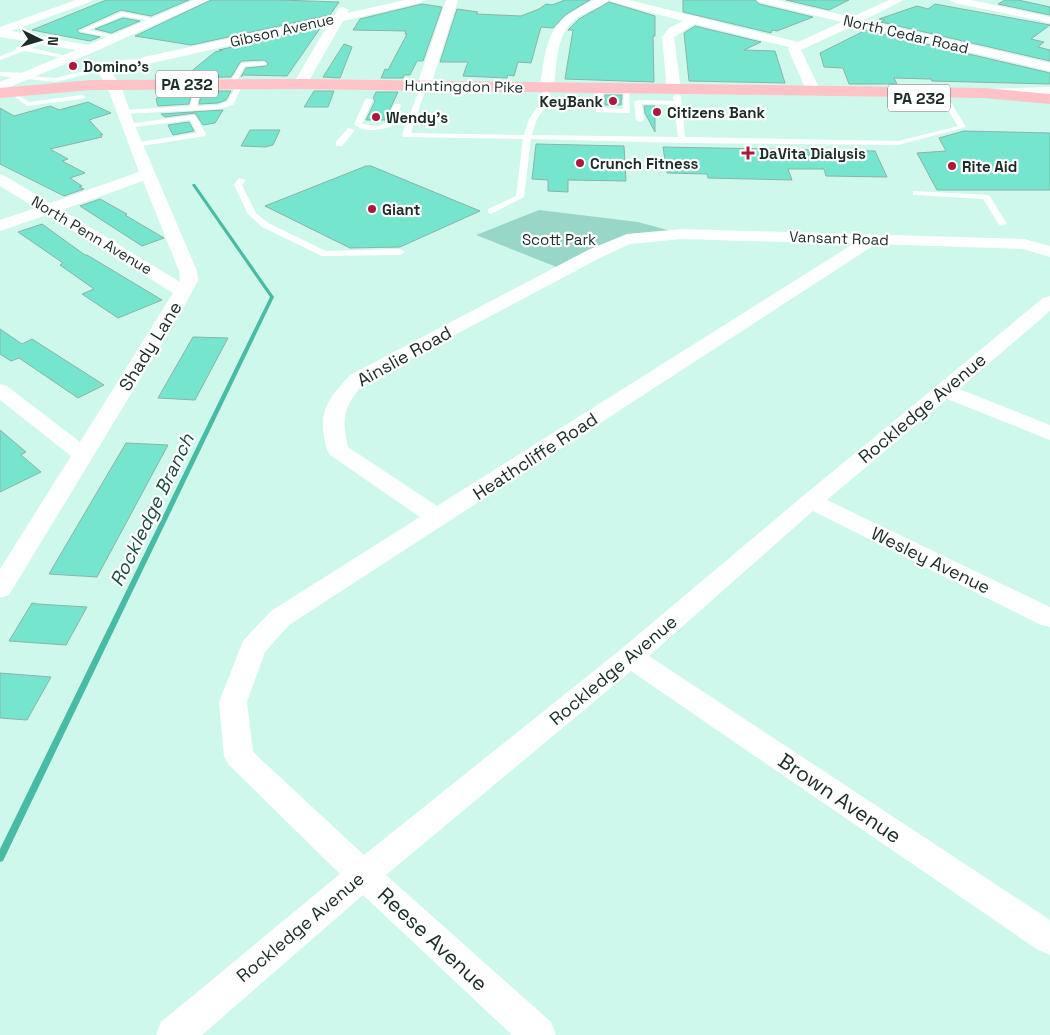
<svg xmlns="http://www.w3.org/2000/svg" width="1050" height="1035" viewBox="0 0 1050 1035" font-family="'Space Grotesk',sans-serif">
<rect width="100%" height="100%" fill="#cef8ec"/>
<path fill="#98d7c8" d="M539,210L638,222L682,234L627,239L564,270L476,235Z"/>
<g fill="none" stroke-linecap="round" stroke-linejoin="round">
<path fill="#48bba4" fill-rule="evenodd" d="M193,184H195L274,297L3,861L0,862V849L270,297L192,185Z"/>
</g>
<g fill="#76e5cd" stroke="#8bb3a8">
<path d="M106,0H189L151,16L121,10L77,30L79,33L100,37L90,41L32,30Z"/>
<path d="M211,0H280L339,2L330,15L191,45L135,36Z"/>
<path d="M565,0H590L565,15L553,28L541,27L531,63L518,62L514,76L508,75L507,78L463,76L468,62H440L457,9L478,12L476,14L521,16L539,9L546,4L552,5Z"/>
<path d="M683,0H755L759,4L813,17L777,31L772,30L771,33L683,12Z"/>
<path d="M786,0H849L829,10Z"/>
<path d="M1005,0H1018L1050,7V15L998,4Z"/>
<path d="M609,2L655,16V36H653L654,82L565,79L573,30H568L579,19Z"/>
<path d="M422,4L442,7L423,61H417L410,75H404L403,78H381L385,69L388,70L407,34H405L406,31L353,30L360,19Z"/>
<path d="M935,4L1050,25L1031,39L1044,42L1038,47L1050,50V61L881,22L885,20L879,19L917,6L928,9Z"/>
<path d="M123,18L140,21L111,33L95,29Z"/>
<path d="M695,26L761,42L744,50L775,51L785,83L689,81L684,33Z"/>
<path d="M321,27L287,76L243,75L241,77L246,68L267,66L268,63L264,60L241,61L231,77L183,78L215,52L223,50H219Z"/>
<path d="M866,30L1050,73V84L932,81L931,79L894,78L897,84H849L843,68L824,67L820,53Z"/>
<path d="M344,44L352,47L340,78L323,77Z"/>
<path d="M192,91L189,104L158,106L156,99L165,92Z"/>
<path d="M202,91H231L226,100L218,103L199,104Z"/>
<path d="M314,91H334L328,107H304Z"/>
<path d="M376,92H398L385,120H366L375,101L373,98Z"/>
<path d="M605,95H622L621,105H605Z"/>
<path d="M88,102L111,113L89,120L103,135H100L102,137L50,149L68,159L62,161L85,173L70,178L82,186L79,187L84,189L64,196L0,164V108L14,116L50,106L59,110Z"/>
<path d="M644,106H655V132L645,113Z"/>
<path d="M223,110L215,123L203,125L195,113L165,117L161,114Z"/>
<path d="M189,122L194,131L173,135L168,125Z"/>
<path d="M250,130H280L273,145L265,147L241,146Z"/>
<path d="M964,131L1050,133V190H937L917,153L946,151L939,138Z"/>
<path d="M536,144L624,146L626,181L568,180V192L548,191V180L532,179Z"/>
<path d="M663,147L875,151L887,177L826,176L824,169H788L792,180L708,178L707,174L667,173Z"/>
<path d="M366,166H371L480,211L400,247L350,248L265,206Z"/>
<path d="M100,199L127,214L125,215L164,238L142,246L80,206Z"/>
<path d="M42,224L85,255H87L162,300L118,318L82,294L94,289L60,265L63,263L18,232Z"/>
<path d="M0,329L22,344L32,339L104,385L78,398L19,358L11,361L0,354Z"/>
<path d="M193,337L228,338L195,400L158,398Z"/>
<path d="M0,430L26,452L21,455L41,472L0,492Z"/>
<path d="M126,443L168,445L97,577L49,574Z"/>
<path d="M32,603L37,604L87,607L66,645L9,641Z"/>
<path d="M0,673L51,677L27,720L0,718Z"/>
</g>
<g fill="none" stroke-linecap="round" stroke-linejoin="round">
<g fill="#fff" fill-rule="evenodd">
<path d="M122,12L160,20L157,22L123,16L89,30L119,36L120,37L117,39L79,31Z"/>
<path d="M44,39L47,41L46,42L31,48L72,57L69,59L24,51L0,60V56Z"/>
<path d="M121,60L144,59L147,61L144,63H119L118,62Z"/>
<path d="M264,62L266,63V65L245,66L234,85L229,84L241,63Z"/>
<path d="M101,67L104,69L103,70L55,82L0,76V72L28,73L31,76L55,78Z"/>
<path d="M199,82L202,84L197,106L218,105L227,102L238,83L243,84L233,105L219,109L123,114L119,112L123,110L190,106L196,84Z"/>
<path d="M424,83L427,85L411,133L524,135L529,119L539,105L544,88L547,86L550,88L547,105L537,119L532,135L678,137L674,105L642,104L644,120L640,122L636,120L634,102L638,100L674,101L673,96L677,94L681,96L685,137L898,141L958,126L940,98L944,96H947L966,127L898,145L682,143L531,139L524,197L491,214L488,213V209L516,196L523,139L403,137L402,135L421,85Z"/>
<path d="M598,87L603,88V108L623,109L624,89L629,88L630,113L596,112Z"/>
<path d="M17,94L29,102L82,95L86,97L82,99L27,106L15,97V95Z"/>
<path d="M366,98L373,100L362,124L378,126L385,124L394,104H400L401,106L391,127C380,130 362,133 354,124Z"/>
<path d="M192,115H195L206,134L205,136L136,147L132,145L133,143L197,133L190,120L128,128L124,126L128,124Z"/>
<path d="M348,128L355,130L342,146H336V142Z"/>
<path d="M239,178L246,180L242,185L256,213L268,223L326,251L400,249L405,252L400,255L322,256L262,227L248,214L234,185Z"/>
<path d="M913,191L989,195L1007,224L1000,226L983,199L916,195H913Z"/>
</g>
<g fill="#fff" fill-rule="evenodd">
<path d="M76,0H92L90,2L11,31L88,45L194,0H209L94,52L0,91V82L76,50L0,37V27Z"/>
<path d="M405,0H426L420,3L343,21L307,84L300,88L293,84L329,23L148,64L124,72L118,68L120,65L144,57L334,16L339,8L343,7L349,10L347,13Z"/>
<path d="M446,0H458L431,85L429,88H419L417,85Z"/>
<path d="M594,0H609C601,8 587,11 578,17C555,33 557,63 554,88L547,92L542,91L540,88C547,40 546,22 594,0Z"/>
<path d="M610,0H629L798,42L842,22L759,2L757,0H777L852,17L889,0H904L864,20L1050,63V71L855,25L801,50L821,92L814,96L807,92L788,49L789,47L695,24L674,37L681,90L674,94L667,90L662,37L669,28L683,21L612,2Z"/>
<path d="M949,0H971L1050,17V23L955,3Z"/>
<path d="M103,66L108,67L121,86L135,126L197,271L198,281L182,310L9,595L0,598V569L71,456L0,400V384L7,386L80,442L173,293L47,215L0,231V220L36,208L0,186V174L5,176L50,203L139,172L107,86L97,70ZM143,181L179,271L180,282L62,210Z"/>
<path d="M1050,87V95L989,97L982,93L989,89Z"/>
<path d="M682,229L1024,239L1050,246V257L1023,249L876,244L289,625L265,652L247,702L253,752L364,855L620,650L803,496L1043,298L1050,296V311L959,389L1050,425V440L947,399L827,500L1050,607V627L1041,625L813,511L649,656L1050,920V955L1038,950L631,671L386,875L551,1022L556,1035H512L363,895L202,1035H156L161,1022L340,874L229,765L224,757L219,702L243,641L271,611L420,517L330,455C326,449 325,443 324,436C319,408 332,395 350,375L588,250L627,234ZM682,239L853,244L437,506L348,447C341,416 344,407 364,383L600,258L630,244Z"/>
</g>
<path fill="#fec2c7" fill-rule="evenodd" d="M300,79L984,88L1050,94V104L984,98L300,89L91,90L0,98V88L91,80Z"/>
</g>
<g fill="#ad183d" stroke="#fff" stroke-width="2">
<circle cx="73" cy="66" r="5"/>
<circle cx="613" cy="101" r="5"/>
<circle cx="657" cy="112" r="5"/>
<circle cx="376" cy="117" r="5"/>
<path d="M745.5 145.5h5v5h5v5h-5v5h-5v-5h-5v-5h5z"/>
<circle cx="580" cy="163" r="5"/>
<circle cx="952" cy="166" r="5"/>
<circle cx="372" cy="209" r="5"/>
</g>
<g text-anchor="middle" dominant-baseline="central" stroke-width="4.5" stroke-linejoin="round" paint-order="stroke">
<g font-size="15" fill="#1c2c28" stroke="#fff">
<text transform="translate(282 30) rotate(-13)">Gibson Avenue</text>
<text transform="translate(906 34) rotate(13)">North Cedar Road</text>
<text transform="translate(464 86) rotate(1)">Huntingdon Pike</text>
<text transform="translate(92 235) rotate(31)">North Penn Avenue</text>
<text transform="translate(839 238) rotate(2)">Vansant Road</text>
</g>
<g font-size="15" font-weight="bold" fill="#1c2c28" stroke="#fff" text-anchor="start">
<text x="83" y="66">Domino's</text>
<text x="603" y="101" text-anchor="end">KeyBank</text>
<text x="667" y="112">Citizens Bank</text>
<text x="386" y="117">Wendy's</text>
<text x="759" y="153">DaVita Dialysis</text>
<text x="590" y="163">Crunch Fitness</text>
<text x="962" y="166">Rite Aid</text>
<text x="382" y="209">Giant</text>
</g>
<g font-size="15" fill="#1a2e29" stroke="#fff">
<text x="559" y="239">Scott Park</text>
</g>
<g fill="#fff" stroke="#606b68" stroke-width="1">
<rect x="156" y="70.5" width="62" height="27" rx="4"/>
<rect x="888" y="84.5" width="62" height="27" rx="4"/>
</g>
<g font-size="16" font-weight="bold" fill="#1c2c28">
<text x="187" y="84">PA 232</text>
<text x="919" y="98">PA 232</text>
</g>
<g font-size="18" fill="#1c2c28" stroke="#fff">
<text transform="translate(150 346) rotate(-58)">Shady Lane</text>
<text transform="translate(404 356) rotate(-29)">Ainslie Road</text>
<text transform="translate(922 408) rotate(-40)">Rockledge Avenue</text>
<text transform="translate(535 456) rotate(-33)">Heathcliffe Road</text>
<text transform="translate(931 560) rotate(26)">Wesley Avenue</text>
<text transform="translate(613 670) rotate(-40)">Rockledge Avenue</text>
<text transform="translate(300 927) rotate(-40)">Rockledge Avenue</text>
</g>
<g font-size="19" font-style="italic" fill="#1a4b41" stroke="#fff">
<text transform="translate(152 510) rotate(-64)">Rockledge Branch</text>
</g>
<g font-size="21" fill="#1c2c28" stroke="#fff">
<text transform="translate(840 798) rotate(34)">Brown Avenue</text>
<text transform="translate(433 939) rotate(43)">Reese Avenue</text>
</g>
</g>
<g transform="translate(40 40) rotate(95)" stroke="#ffffff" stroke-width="4" paint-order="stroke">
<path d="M0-4L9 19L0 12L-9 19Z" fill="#1c2c28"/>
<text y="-8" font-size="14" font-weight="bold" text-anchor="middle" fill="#1c2c28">N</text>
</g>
</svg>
